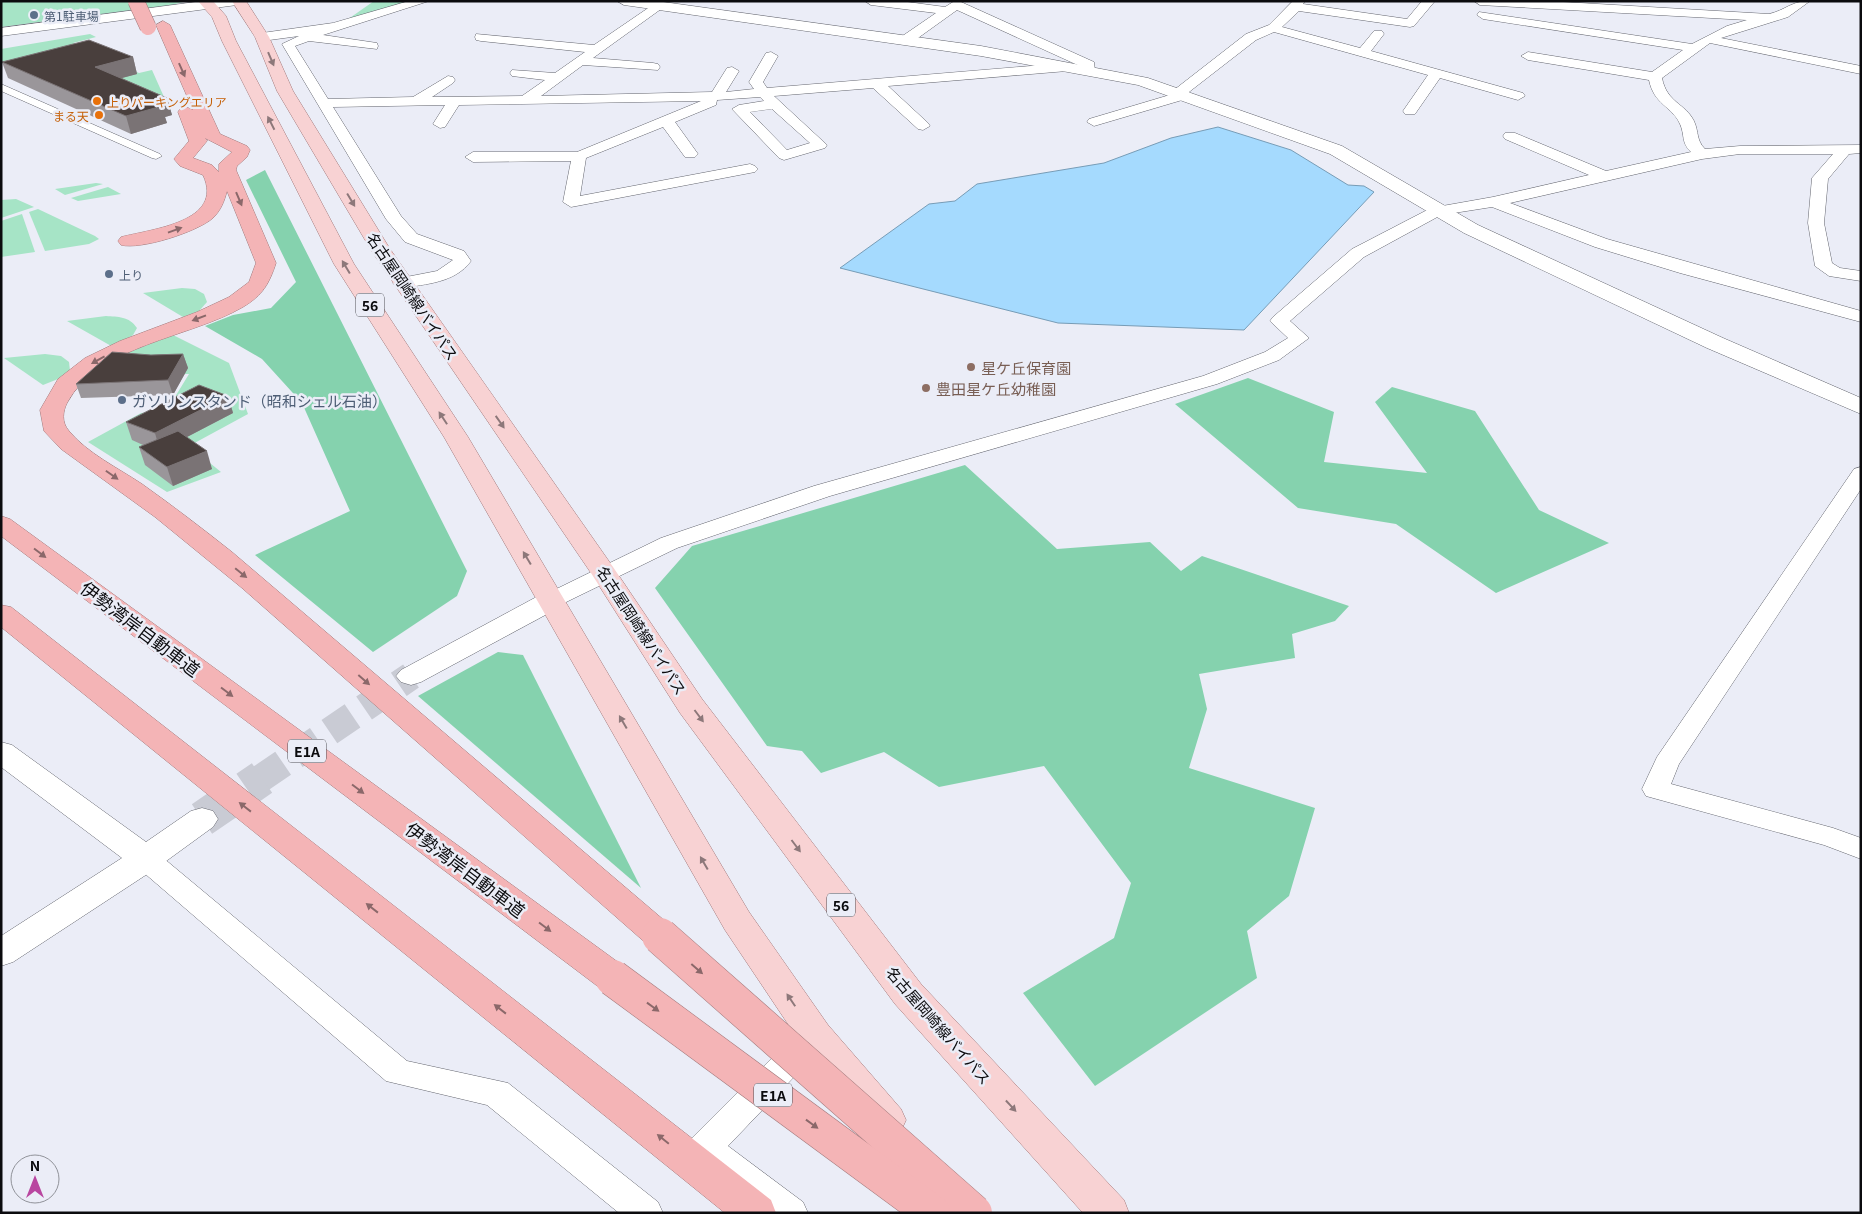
<svg xmlns="http://www.w3.org/2000/svg" width="1862" height="1214" viewBox="0 0 1862 1214" font-family="Georgia,'Noto Sans JP',serif">
<rect width="100%" height="100%" fill="#ebedf7"/>
<g fill="#a6e4c6">
<path d="M1,1H186L172,5L1,27Z"/>
<path d="M374,1H414L344,22Z"/>
<path d="M90,34L96,37L73,43L139,73L152,70L172,115L88,79L17,59L1,63V49Z"/>
<path d="M96,183L103,184L65,195L55,189Z"/>
<path d="M108,187L121,194L78,201L71,198Z"/>
<path d="M16,199L34,207L1,218V200Z"/>
<path d="M38,209L95,236L99,239L89,244L45,251L29,212Z"/>
<path d="M22,214L35,252L1,257V221Z"/>
<path d="M182,288L195,289L204,294L207,302L199,311L183,317L143,293Z"/>
<path d="M106,316C118,317 129,316 137,328L133,335L113,347L67,321Z"/>
<path d="M173,335L229,363L248,414L189,446L221,472L167,492L88,442L141,413L167,410L189,374H172L119,356Z"/>
<path d="M45,354L61,356L69,362L70,371L63,377L43,385L4,358Z"/>
</g>
<g fill="#85d2ae">
<path d="M265,170L467,571L457,596L373,652L255,555L350,511L302,403L262,359L205,326L233,315L271,308L296,282L246,180Z"/>
<path d="M1248,378L1334,412L1324,462L1427,473L1375,402L1392,387L1475,411L1539,510L1609,543L1496,593L1396,524L1298,508L1175,404Z"/>
<path d="M965,465L1057,549L1150,542L1181,571L1202,556L1349,606L1335,621L1292,634L1295,658L1199,674L1207,709L1189,768L1315,808L1289,896L1247,931L1257,978L1095,1086L1023,993L1114,938L1131,883L1044,766L939,787L884,752L821,773L802,751L767,746L655,588L692,546Z"/>
<path d="M498,652L523,655L641,888L418,696Z"/>
</g>
<path fill="#a5dafe" stroke="#779cb6" d="M1218,127L1291,150L1348,185L1364,186L1374,192L1244,330L1058,323L840,268L929,204L955,201L977,184L1104,163L1171,138Z"/>
<g fill="none" stroke-linecap="round" stroke-linejoin="round">
<path stroke="#c9cbd4" stroke-width="28" stroke-dasharray="28 14" stroke-linecap="butt" d="M260,779L411,676"/>
<path stroke="#c9cbd4" stroke-width="36" stroke-dasharray="36 18" stroke-linecap="butt" d="M202,819L262,778"/>
<defs>
<path id="pedestrian" d="M1,84L160,154L162,156L156,159L152,158L1,91Z"/>
<g id="minor">
<path d="M409,1H429L323,35L377,43L378,46L377,49L309,41L295,46L328,99L413,97L448,76L453,77L455,80L453,83L432,97L522,96L545,80L512,76L510,73L512,70L555,73L585,52L481,41L476,40L475,37L476,34L594,45L657,2L661,3L663,6L661,9L593,58L653,63L658,64L660,67L658,70L583,65L541,96L712,92L727,68L732,67L739,71L726,92L754,89L749,82L766,53L771,52L778,56L763,82L767,88L1067,63L1074,67L1067,71L888,86L928,123L930,126L923,130L918,129L873,88L774,96L827,145L825,148L784,160L779,158L732,109L739,105L764,101L760,97L717,100L716,105L675,122L698,154L695,157H685L663,127L586,158L580,196L750,164L755,166L758,169L755,172L571,207L563,202L571,161L473,162L465,157L473,152H577L701,101L459,105L445,127L440,128L433,124L445,105L333,107L401,216L417,234L464,251L471,261C455,283 426,284 402,288L396,287L393,283L396,279L437,271L453,260L405,242L386,219L282,44L299,36L262,41L256,37L262,33L333,23ZM772,109L810,143L787,150L750,112Z"/>
<path d="M865,1H900L945,7L953,2H961L1094,62L1095,71L1088,75L1083,74L1082,67L957,10L911,43H901L900,40L901,37L936,13L871,5Z"/>
<path d="M1293,1H1305L1303,4L1407,19L1422,1H1435L1414,26L1410,27L1299,11L1282,27L1360,48L1374,31H1382L1384,34L1371,51L1523,93L1525,96L1518,100L1440,78L1415,114H1405L1403,111L1428,75L1274,32L1256,40L1189,92L1191,95L1189,98L1094,126L1087,122L1089,119L1173,94L1174,90L1246,34L1269,25Z"/>
<path d="M1474,1H1546L1769,14C1786,10 1791,1 1810,1L1788,17L1721,38L1861,66V74L1710,43L1662,78C1667,103 1685,103 1694,121C1699,132 1696,140 1705,149L1740,146L1861,145V153L1849,154L1828,179L1824,223L1832,263L1840,268L1861,271V281L1829,276L1815,266L1808,223L1812,178L1833,154H1740L1702,159L1510,203L1607,239L1861,311V322L1680,273L1595,247L1492,207L1441,215L1364,257L1290,321L1309,338L1279,360L1217,384L830,496L677,548L560,605L552,607L544,605L540,600L544,595L661,538L814,486L1203,376L1265,352L1288,338L1270,321L1273,317L1352,249L1431,208L1493,197L1589,175L1505,139L1503,136L1505,133H1515L1606,171L1691,152C1681,143 1685,135 1680,124C1672,106 1654,105 1649,80L1528,60L1521,56L1528,52L1652,72L1683,50L1483,19L1477,15L1479,12L1692,44L1727,26L1747,20L1480,5Z"/>
<path d="M1861,467V489L1679,764L1671,784L1833,828L1861,838V859L1824,845L1646,796L1642,789L1657,757L1854,469Z"/>
<path d="M146,849L156,852L407,1061L508,1083L658,1202L663,1213H619L487,1105L386,1081L136,866L132,859L136,852Z"/>
<path d="M804,1033L815,1037L820,1046L815,1055L728,1146L803,1202L808,1213H763L692,1158L687,1148L692,1138L793,1037Z"/>
</g>
<g id="tertiary">
<path d="M203,1H244L237,5L1,36V28Z"/>
<path d="M617,1H656L981,46L1148,78L1342,146L1478,225L1723,338L1861,398V414L1707,348L1464,233L1330,154L1138,85L981,56L624,5Z"/>
<path d="M552,592L562,594L566,600L562,606L421,682L411,685L401,682L396,676L401,670L542,594Z"/>
<path d="M1,742L12,745L146,842L191,811L202,808L213,811L218,819L213,827L158,867L13,962L1,966V936L122,858L1,767Z"/>
</g>
<g id="primary">
<path d="M198,1H213L226,16L236,41L354,264L468,437L749,912L828,1025L901,1109L906,1120L901,1131L887,1136L873,1131L802,1045L725,930L444,437L334,264L222,41L212,17Z"/>
<path d="M232,1H246L269,37L293,91L390,249L613,567L702,699L921,984L1124,1200L1129,1213H1083L895,1004L680,713L591,573L371,250L277,91L255,37Z"/>
</g>
<g id="motorway">
<path d="M163,21L170,25L220,134L247,146L250,150L247,157L237,166L236,170L276,263C269,284 263,295 243,307C190,338 98,345 67,403C63,411 61,422 69,431C87,453 118,468 142,484C173,506 203,529 232,552L672,927L677,936L672,945L660,949L648,945L242,588L155,517L61,449L44,431L40,410L58,379L85,358L120,341L197,312L229,297L249,282L256,263L227,191C224,202 221,210 213,218C197,232 141,250 121,245L118,241L121,237C152,229 225,222 203,175L180,166L174,159L189,141L178,112L180,109L186,107L193,110L156,25ZM205,138L232,152L219,164V172L212,165L193,158L207,141Z"/>
<path d="M1,516L10,519L626,968L631,978L626,988L613,992L600,988L1,536Z"/>
<path d="M1,605L11,607L771,1200L776,1213H725L1,627Z"/>
</g>
</defs>
<use href="#pedestrian" stroke="#64666f" stroke-width="1"/>
<use href="#minor" stroke="#64666f" stroke-width="1"/>
<use href="#tertiary" stroke="#64666f" stroke-width="1"/>
<use href="#primary" stroke="#a2797b" stroke-width="1"/>
<use href="#motorway" stroke="#a2797b" stroke-width="1"/>
<use href="#pedestrian" fill="#fff" fill-rule="evenodd"/>
<use href="#minor" fill="#fff" fill-rule="evenodd"/>
<use href="#tertiary" fill="#fff" fill-rule="evenodd"/>
<use href="#primary" fill="#f8d2d3" fill-rule="evenodd"/>
<use href="#motorway" fill="#f4b4b6" fill-rule="evenodd"/>
<defs>
<path id="motorway-bridge-far1" d="M136,1L148,27"/>
<g id="motorway-bridge">
<path d="M660,936L974,1213"/>
<path d="M613,978L932,1213"/>
</g>
</defs>
<use href="#motorway-bridge-far1" stroke="#a2797b" stroke-width="17" stroke-linecap="butt"/>
<use href="#motorway-bridge" stroke="#a2797b" stroke-width="37" stroke-linecap="butt"/>
<use href="#motorway-bridge-far1" stroke="#f4b4b6" stroke-width="16"/>
<use href="#motorway-bridge" stroke="#f4b4b6" stroke-width="36"/>
</g>
<g fill="#9a969a">
<path d="M133,57L137,74L121,78L167,98L172,115L165,117L167,123L131,134L8,78L2,62Z"/>
<path d="M183,354L188,368L173,395L81,398L76,384L151,355Z"/>
<path d="M228,396L233,413L187,437L212,469L173,486L145,465L139,447L143,445L132,440L126,422Z"/>
</g>
<g fill="#7a7375">
<path d="M133,57L137,74L100,84L95,67Z"/>
<path d="M167,98L172,115L165,117L167,123L131,134L126,116L153,102Z"/>
<path d="M183,354L188,368L173,395L168,380Z"/>
<path d="M228,396L233,413L160,451L155,433Z"/>
<path d="M207,451L212,469L173,486L167,467Z"/>
</g>
<g fill="#493f3d" stroke="#7a7375">
<path d="M89,40L133,57L95,67L167,98L153,102L162,106L126,116L2,62Z"/>
<path d="M112,352L151,355L183,354L168,380L76,384Z"/>
<path d="M199,385L228,396L155,433L126,422Z"/>
<path d="M178,431L207,451L167,467L139,447Z"/>
</g>
<defs><path id="oneway-solid" d="M-6-.8H1V-3.2L6.5 0L1 3.2V.8H-6Z" transform="scale(1.25)"/></defs>
<g fill="#8d787a">
<use href="#oneway-solid" transform="translate(271 59) rotate(67)"/>
<use href="#oneway-solid" transform="translate(271 123) rotate(-117)"/>
<use href="#oneway-solid" transform="translate(351 200) rotate(59)"/>
<use href="#oneway-solid" transform="translate(346 267) rotate(-121)"/>
<use href="#oneway-solid" transform="translate(443 418) rotate(-123)"/>
<use href="#oneway-solid" transform="translate(500 422) rotate(55)"/>
<use href="#oneway-solid" transform="translate(527 558) rotate(-121)"/>
<use href="#oneway-solid" transform="translate(699 716) rotate(53)"/>
<use href="#oneway-solid" transform="translate(623 722) rotate(-120)"/>
<use href="#oneway-solid" transform="translate(796 846) rotate(53)"/>
<use href="#oneway-solid" transform="translate(704 863) rotate(-120)"/>
<use href="#oneway-solid" transform="translate(791 1000) rotate(-124)"/>
<use href="#oneway-solid" transform="translate(1011 1106) rotate(47)"/>
</g>
<g fill="#8b686a">
<use href="#oneway-solid" transform="translate(182 70) rotate(66)"/>
<use href="#oneway-solid" transform="translate(239 199) rotate(67)"/>
<use href="#oneway-solid" transform="translate(175 230) rotate(-20)"/>
<use href="#oneway-solid" transform="translate(199 318) rotate(159)"/>
<use href="#oneway-solid" transform="translate(98 360) rotate(151)"/>
<use href="#oneway-solid" transform="translate(112 475) rotate(35)"/>
<use href="#oneway-solid" transform="translate(40 553) rotate(37)"/>
<use href="#oneway-solid" transform="translate(241 573) rotate(39)"/>
<use href="#oneway-solid" transform="translate(364 680) rotate(41)"/>
<use href="#oneway-solid" transform="translate(227 692) rotate(37)"/>
<use href="#oneway-solid" transform="translate(358 789) rotate(37)"/>
<use href="#oneway-solid" transform="translate(245 807) rotate(-142)"/>
<use href="#oneway-solid" transform="translate(372 908) rotate(-142)"/>
<use href="#oneway-solid" transform="translate(545 927) rotate(37)"/>
<use href="#oneway-solid" transform="translate(697 969) rotate(41)"/>
<use href="#oneway-solid" transform="translate(653 1007) rotate(36)"/>
<use href="#oneway-solid" transform="translate(500 1009) rotate(-142)"/>
<use href="#oneway-solid" transform="translate(812 1124) rotate(36)"/>
<use href="#oneway-solid" transform="translate(663 1139) rotate(-141)"/>
</g>
<g fill="#5c6f8a" stroke="#ebedf7" stroke-width="2">
<circle cx="34" cy="15" r="5"/>
<circle cx="109" cy="274" r="5"/>
<circle cx="122" cy="400" r="5"/>
</g>
<g fill="#e8710a" stroke="#ebedf7" stroke-width="2">
<circle cx="97" cy="101" r="5"/>
<circle cx="99" cy="115" r="5"/>
</g>
<g fill="#8d6e63" stroke="#ebedf7" stroke-width="2">
<circle cx="971" cy="367" r="5"/>
<circle cx="926" cy="388" r="5"/>
</g>
<g text-anchor="middle" dominant-baseline="central" stroke-width="5" stroke-linejoin="round" paint-order="stroke">
<g font-size="12" fill="#4e5e75" stroke="#ebedf7" text-anchor="start">
<text x="44" y="15">第1駐車場</text>
<text x="119" y="274">上り</text>
</g>
<g font-size="12" fill="#c56008" stroke="#ebedf7" text-anchor="start">
<text x="107" y="101">上りパーキングエリア</text>
<text x="89" y="115" text-anchor="end">まる天</text>
</g>
<g fill="#ebedf7" stroke="#4e4f54" stroke-width="1">
<rect x="356" y="293.5" width="28" height="23" rx="4"/>
<rect x="288" y="739.5" width="38" height="23" rx="4"/>
<rect x="827" y="893.5" width="28" height="23" rx="4"/>
<rect x="754" y="1083.5" width="38" height="23" rx="4"/>
</g>
<g font-size="14" font-weight="bold" fill="#0b0b0e">
<text x="370" y="305">56</text>
<text x="307" y="751">E1A</text>
<text x="841" y="905">56</text>
<text x="773" y="1095">E1A</text>
</g>
<g font-size="15" fill="#0b0b0e" stroke="#ebedf7">
<text transform="translate(413 296) rotate(56)">名古屋岡崎線バイパス</text>
<text transform="translate(642 630) rotate(57)">名古屋岡崎線バイパス</text>
<text transform="translate(939 1025) rotate(49)">名古屋岡崎線バイパス</text>
</g>
<g font-size="15" fill="#785e54" stroke="#ebedf7" text-anchor="start">
<text x="981" y="367">星ケ丘保育園</text>
<text x="936" y="388">豊田星ケ丘幼稚園</text>
</g>
<g font-size="15" fill="#4e5e75" stroke="#ebedf7" text-anchor="start">
<text x="132" y="400">ガソリンスタンド（昭和シェル石油）</text>
</g>
<g font-size="18" fill="#0b0b0e" stroke="#ebedf7">
<text transform="translate(141 628) rotate(37)">伊勢湾岸自動車道</text>
<text transform="translate(466 869) rotate(37)">伊勢湾岸自動車道</text>
</g>
</g>
<rect width="1862" height="1214" fill="none" stroke="#0b0b0e" stroke-width="5"/>
<g transform="translate(35 1179)"><circle r="24" fill="#ebedf7" stroke="#91939a"/>
<path d="M0-4L9 19L0 12L-9 19Z" fill="#b946a0"/>
<text y="-8" font-size="14" font-weight="bold" text-anchor="middle" fill="#0b0b0e">N</text>
</g>
</svg>
